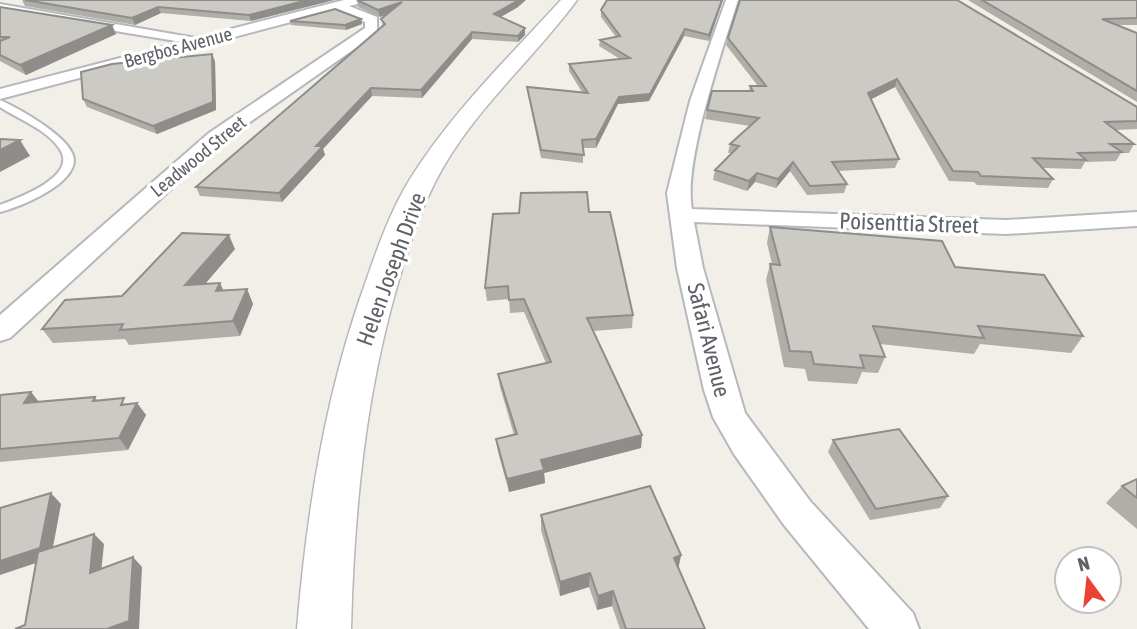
<svg xmlns="http://www.w3.org/2000/svg" width="1137" height="629" viewBox="0 0 1137 629" font-family="'Asap Condensed',sans-serif">
<rect width="100%" height="100%" fill="#f1efe8"/>
<g fill="none" stroke-linecap="round" stroke-linejoin="round">
<defs>
<path id="service" d="M0,100C18,108 75,139 74,161C72,186 20,207 0,212V205C18,198 80,176 59,148C46,129 18,119 0,107Z"/>
<g id="minor">
<path d="M344,0H359L358,4L349,6L377,17V33L223,141L10,338L0,341V315L209,133L365,28V22L336,10L0,99V89L182,42L0,12V4L196,38Z"/>
<path d="M726,0H738C723,49 683,161 692,209L1006,220L1137,212V226L1006,234L694,222L703,268L745,413L810,501L913,613L919,629H869L784,525L734,454L713,417L704,390L677,268L667,193L690,101Z"/>
</g>
<path id="tertiary" d="M561,0H577C537,54 486,99 450,156C425,195 411,239 398,283C365,396 354,512 351,629H297C307,510 325,394 366,281C378,246 391,210 410,179C452,112 508,58 561,0Z"/>
</defs>
<use href="#service" stroke="#b5b8bc" stroke-width="4"/>
<use href="#minor" stroke="#b5b8bc" stroke-width="4"/>
<use href="#tertiary" stroke="#b5b8bc" stroke-width="3"/>
<use href="#service" fill="#fff" fill-rule="evenodd"/>
<use href="#minor" fill="#fff" fill-rule="evenodd"/>
<use href="#tertiary" fill="#fff" fill-rule="evenodd"/>
</g>
<g fill="#afaea9">
<path d="M22,0H334L251,21L161,13L135,25L25,6Z"/>
<path d="M357,0L518,7L501,17L525,35L518,42L472,39L422,98L372,96L323,149L325,155L282,202L200,196L196,187L383,26L381,19L387,14L380,17L358,7Z"/>
<path d="M607,0H723L709,41L684,36L649,101L618,104L596,148H583V163L541,158L528,94L527,87L582,92L569,71V64L620,59L599,46L600,40L616,37L601,17V10Z"/>
<path d="M968,0H1137V25H1118L1137,33V102Z"/>
<path d="M0,7L112,25L116,34L26,75L0,61Z"/>
<path d="M361,19L362,24L346,30L291,25L290,21Z"/>
<path d="M728,38L1137,107V129L1116,130L1134,144L1129,153H1121L1116,161L1085,162L1081,169L1043,168L1053,179L1048,188L977,185L974,182L949,181L895,87L871,99L899,159L895,168L838,171L847,184L844,193L807,195L790,171L776,188L755,182L747,191L713,180L715,170L731,153H728L730,144L750,126L705,119L707,110L749,91L750,86H758L726,45Z"/>
<path d="M215,61L216,110L157,134L87,107L83,99Z"/>
<path d="M589,212L633,315L632,328L593,331L642,435L641,448L544,473L545,483L509,492L498,452L496,439L514,435L500,387L498,374L546,363L524,312L510,313L509,299L487,301L485,288Z"/>
<path d="M770,227L955,267L1083,336L1071,353L980,344L974,354L880,344L885,357L878,373L862,372L857,384L808,381L805,369L784,367L766,280L770,264H772L767,243Z"/>
<path d="M235,249L206,283H220L223,290L247,289L253,304L240,336L129,345L125,339L53,343L42,329Z"/>
<path d="M31,392L39,402L95,397L97,400L128,404L137,403L146,415L128,450L0,462V395Z"/>
<path d="M833,440L948,496L940,508L870,520L828,452Z"/>
<path d="M1137,479V529L1106,503L1122,486Z"/>
<path d="M541,515L681,555L678,569L705,629H620L612,606L597,610L589,587L560,596L541,530Z"/>
</g>
<g fill="#8f8d8a">
<path d="M308,0H334L251,21L249,15Z"/>
<path d="M519,0H526L518,7L495,20L494,14Z"/>
<path d="M722,0V2L709,41V35Z"/>
<path d="M402,2L403,8L380,17L378,10Z"/>
<path d="M158,7L161,13L135,25L132,18Z"/>
<path d="M361,19L362,24L346,30L345,25Z"/>
<path d="M112,25L116,34L26,75L20,65Z"/>
<path d="M525,28V35L518,42V36Z"/>
<path d="M685,29L684,36L649,101L618,104L596,148V139L619,97Z"/>
<path d="M472,32V39L422,98L421,90Z"/>
<path d="M212,54L215,61L216,110L157,134L153,126Z"/>
<path d="M897,79L895,87L866,102L868,93Z"/>
<path d="M371,88L372,96L323,149L325,155L282,202L279,193L316,146Z"/>
<path d="M20,140L30,156L0,172V150Z"/>
<path d="M793,162L790,171L776,188L778,179Z"/>
<path d="M757,173L755,182L747,191L749,181Z"/>
<path d="M229,235L235,249L192,299L185,285Z"/>
<path d="M220,283L226,297L216,291Z"/>
<path d="M247,289L253,304L240,336L233,321Z"/>
<path d="M31,392L41,405L24,403Z"/>
<path d="M137,403L146,415L128,450L119,438Z"/>
<path d="M642,435L641,448L544,473L545,483L509,492L507,479L541,460Z"/>
<path d="M51,493L61,504L51,558L0,575V561Z"/>
<path d="M94,534L104,544L100,583L90,573Z"/>
<path d="M681,555L678,570L674,558Z"/>
<path d="M133,557L142,567L139,629H107Z"/>
<path d="M590,573L589,587L560,596V582Z"/>
<path d="M613,591L612,606L597,610L598,596Z"/>
</g>
<g fill="#cccac5" stroke="#8f8d8a" stroke-width="2">
<path d="M25,0H308L249,15L158,7L132,18Z"/>
<path d="M357,0H519L494,14L525,28L518,36L472,32L421,90L371,88L316,146H323L279,193L196,187L385,24L381,19L402,2L378,10Z"/>
<path d="M607,0H722L709,35L685,29L650,94L619,97L596,139L582,140L584,155L541,150L527,87L588,93L569,64L630,58L600,40L620,36L601,10Z"/>
<path d="M740,0H957L1137,107V121L1105,122L1134,144H1110L1122,152L1078,153L1086,160L1033,158L1053,179L981,176L978,172L953,171L897,79L868,93L899,159L832,162L847,184L810,186L793,162L778,179L757,173L749,181L715,170L739,146L730,144L759,118L707,110L712,91H753L750,86H766L728,38Z"/>
<path d="M982,0H1137V18L1102,19L1137,33V91Z"/>
<path d="M0,7L112,25L20,65L0,55V41L10,37H0Z"/>
<path d="M335,9L361,19L345,25L290,21Z"/>
<path d="M212,54L213,102L153,126L83,99L81,72L112,64Z"/>
<path d="M0,139L20,140L0,150Z"/>
<path d="M587,192L589,212H610L633,315L587,318L642,435L541,460L544,470L507,479L496,439L517,434L498,374L551,362L524,299L509,300L508,286L485,288L493,214L519,213L521,193Z"/>
<path d="M770,227L942,241L955,267L1044,275L1083,336L978,326L984,338L873,326L885,357L860,355L864,368L814,364L811,352L790,351L770,264L780,265Z"/>
<path d="M182,233L229,235L185,285L220,283L216,291L247,289L233,321L120,330L123,324L42,329L65,300L122,296Z"/>
<path d="M31,392L24,403L95,397L93,401L124,398L121,405L137,403L119,438L0,449V395Z"/>
<path d="M899,429L948,496L876,509L833,440Z"/>
<path d="M1137,479V498L1122,486Z"/>
<path d="M650,486L681,555L674,558L705,629H626L613,591L598,596L590,573L560,582L541,515Z"/>
<path d="M51,493L40,548L0,561V508Z"/>
<path d="M94,534L90,573L133,557L129,621L107,629H15L25,625L38,552Z"/>
</g>
<g text-anchor="middle" dominant-baseline="central" stroke-width="7" stroke-linejoin="round" paint-order="stroke">
<g font-size="19" fill="#5f6368" stroke="#fff">
<text transform="translate(178 47) rotate(-15)">Bergbos Avenue</text>
<text transform="translate(198 156) rotate(-39)">Leadwood Street</text>
</g>
<g font-size="23" fill="#5f6368" stroke="#fff">
<text transform="translate(909 223) rotate(2)">Poisenttia Street</text>
<text transform="translate(391 269) rotate(-70)">Helen Joseph Drive</text>
<text transform="translate(709 340) rotate(76)">Safari Avenue</text>
</g>
</g>
<g transform="translate(1088 580) rotate(345)"><circle r="33" fill="#ffffff" stroke="#bfc1c3" stroke-width="2"/>
<path d="M0-5L12 26L0 18L-12 26Z" fill="#ea4335"/>
<text y="-10" font-size="19" font-weight="bold" text-anchor="middle" fill="#5f6368">N</text>
</g>
</svg>
